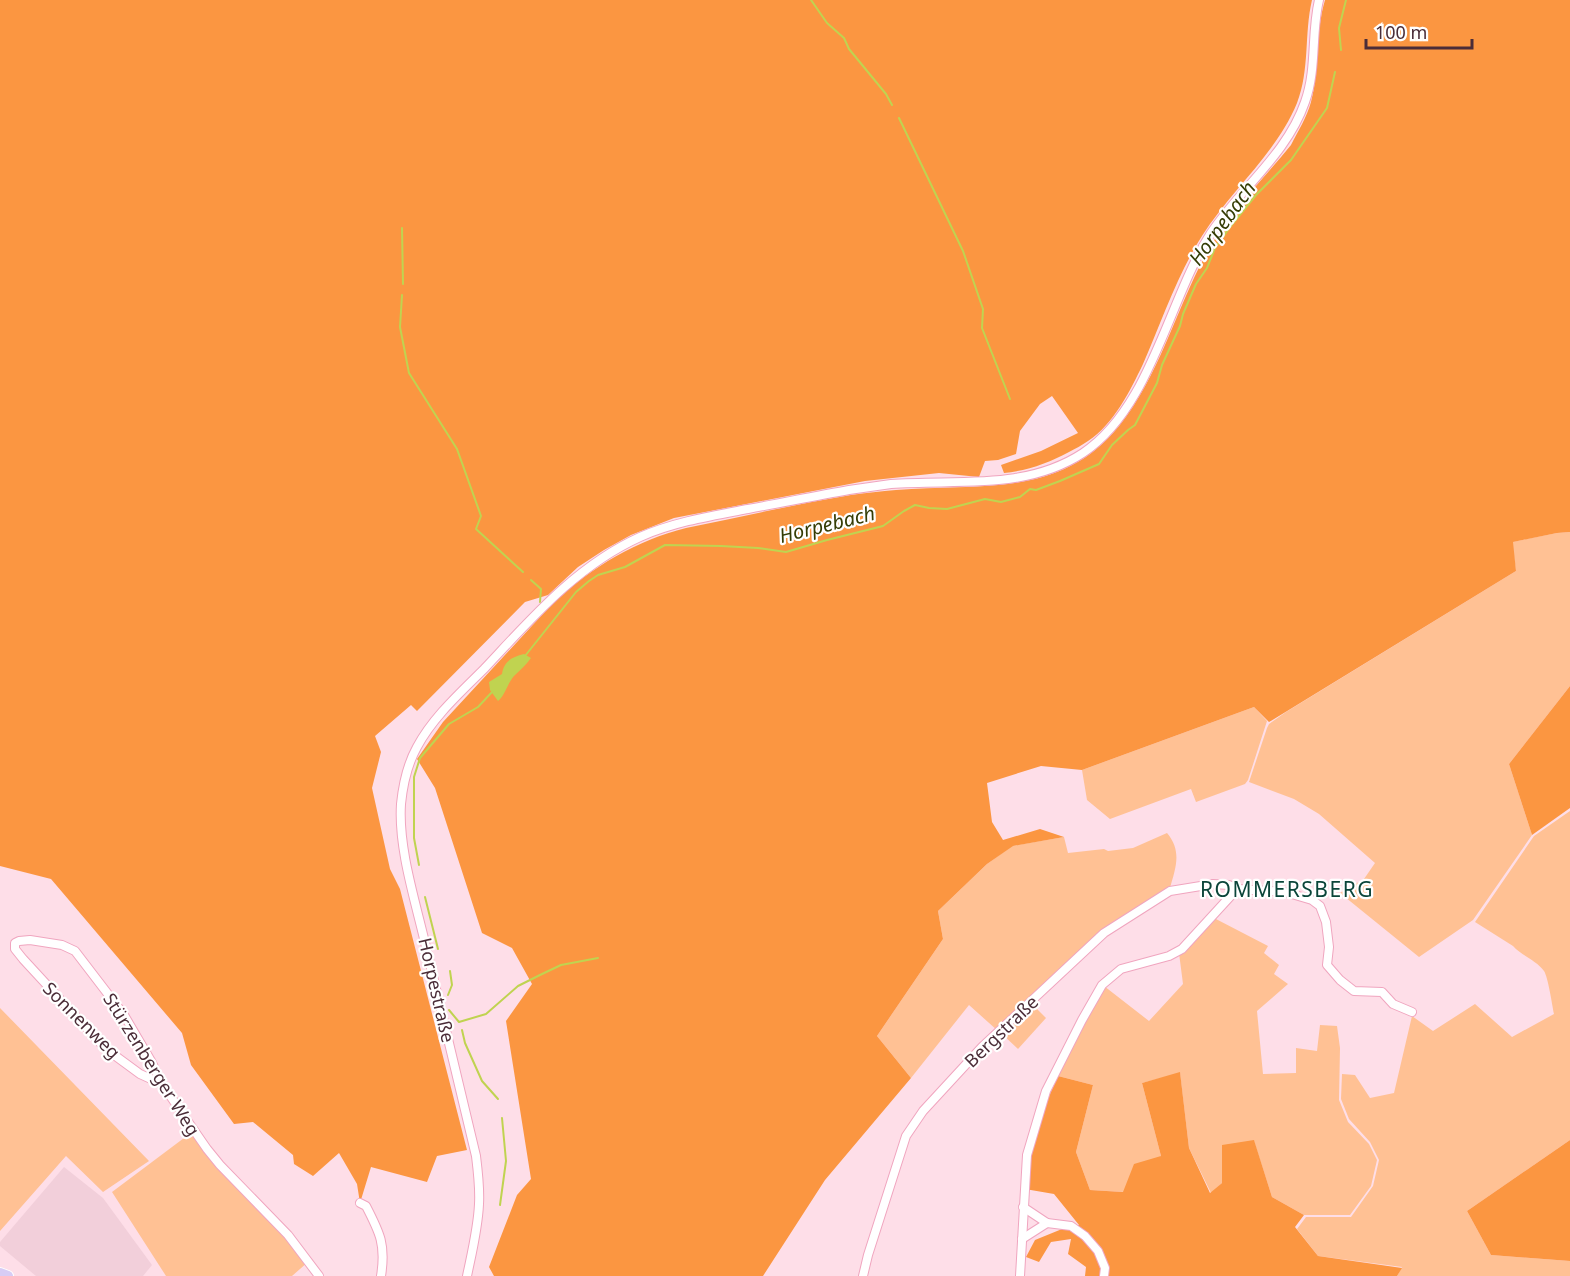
<svg xmlns="http://www.w3.org/2000/svg" width="1570" height="1276" viewBox="0 0 1570 1276" font-family="'Noto Sans',sans-serif">
<rect width="100%" height="100%" fill="#fedee8"/>
<path fill="#f2cfda" d="M64,1167L103,1198L152,1265L143,1276H36L0,1246V1242Z"/>
<g fill="#ffc194">
<path d="M1570,532V686L1509,764L1532,835L1473,920L1419,957L1340,893L1364,879L1375,863L1319,814L1294,799L1249,782L1267,728L1269,724L1286,712L1516,571L1512,542L1557,533Z"/>
<path d="M1254,707L1267,721L1248,780L1245,784L1196,802L1191,789L1110,819L1087,800L1082,770Z"/>
<path d="M1570,811V1140L1467,1211L1491,1255L1570,1261V1276H1397L1402,1267L1318,1256L1297,1229L1306,1217H1351L1373,1186L1379,1160L1370,1142L1349,1119L1341,1099L1342,1074L1355,1075L1370,1098L1394,1093L1412,1016L1433,1031L1475,1004L1512,1037L1554,1014C1552,1004 1548,977 1544,971C1536,960 1522,956 1513,946L1475,922L1534,836Z"/>
<path d="M1167,833C1182,851 1176,867 1170,888L1104,932L998,1031L969,1005L911,1078L877,1036L943,939L938,911L987,864L1012,846L1064,837L1068,853L1104,849L1108,851L1133,848Z"/>
<path d="M1214,918L1268,946L1264,953L1279,965L1274,974L1288,984L1257,1011L1263,1074L1296,1073V1048L1317,1051L1320,1025L1337,1026L1340,1048L1339,1100L1348,1122L1369,1144L1377,1160L1371,1186L1350,1215H1304L1272,1197L1254,1141L1222,1183L1211,1193L1189,1148L1180,1073L1142,1083L1161,1156L1124,1192L1090,1190L1076,1152L1093,1085L1058,1076L1084,1021L1104,986L1149,1021L1183,984L1179,953Z"/>
<path d="M1032,1004L1046,1018L1018,1049L1001,1033Z"/>
<path d="M0,1008L149,1161L103,1192L66,1156L0,1231Z"/>
<path d="M192,1132L216,1165L308,1262L292,1276H166L112,1192Z"/>
</g>
<g fill="#fb9641">
<path d="M0,0H1312C1304,34 1310,70 1297,103C1276,154 1231,190 1202,236C1177,275 1162,321 1143,364C1130,391 1114,424 1088,441C1082,445 1075,449 1069,452C1049,463 1026,471 1004,473L1001,465L1041,451L1078,433L1052,396L1040,404L1020,431L1016,454L998,460L985,461L979,477L939,473L865,481L674,518L631,535L604,550L578,567L548,595L525,602L417,711L411,705L375,736L381,752L372,788L390,869L400,889L467,1150L437,1156L427,1182L371,1167L360,1203L357,1184L339,1153L313,1176L294,1164L293,1155L253,1122L234,1124L191,1065L182,1033L51,879L0,866Z"/>
<path d="M1325,0H1570V532L1557,533L1513,542L1516,571L1269,722L1254,707L1082,770L1041,766L987,783L992,822L1003,840L1040,829L1064,837L1013,846L987,864L938,911L943,939L877,1036L911,1078L825,1180L763,1276H494L489,1267L517,1195L531,1179L506,1021L532,984L512,948L482,933L435,788L417,759L443,722L555,601C592,567 637,540 686,528C741,517 796,504 851,495C866,493 881,491 896,490C978,483 1060,499 1119,426C1159,376 1175,312 1205,256C1227,214 1262,181 1291,145C1298,131 1307,117 1311,102C1320,69 1315,33 1325,0Z"/>
<path d="M1570,686V808L1532,835L1509,764Z"/>
<path d="M1180,1072L1189,1148L1210,1193L1222,1183V1145L1254,1140L1272,1197L1304,1215L1295,1227L1318,1256L1402,1268L1397,1276H1085L1086,1267L1068,1254L1071,1239L1051,1242L1039,1262L1026,1257L1035,1240L1062,1229L1079,1225L1054,1194L1025,1189L1028,1154L1050,1094L1058,1076L1093,1085L1076,1152L1090,1190L1123,1192L1134,1164L1161,1156L1142,1083Z"/>
<path d="M1570,1140V1261L1491,1255L1467,1211Z"/>
</g>
<path fill="#c0d350" d="M524,654L531,658C526,665 520,670 514,676C507,684 506,694 498,701L490,690L489,682L502,674C504,661 512,657 524,654Z"/>
<g fill="none" stroke-linecap="round" stroke-linejoin="round">
<g stroke="#c0d350" stroke-width="2">
<path d="M811,0L827,23L844,38L849,49L886,94L892,105"/>
<path d="M1341,50L1339,28L1346,0"/>
<path d="M899,118L963,251L983,309L982,328L1010,399"/>
<path d="M402,228L403,284"/>
<path d="M402,295L400,327L409,373L457,449L481,516L476,529L523,572"/>
<path d="M531,580L541,589L540,602"/>
<path d="M525,656L576,592L589,581L598,575L625,567L665,545L721,546L758,548L786,552L827,540L883,526L904,511L915,505L929,508L947,509L985,499L1001,502L1020,497L1030,489L1036,490L1060,481L1099,464L1112,445L1128,430L1135,425L1157,383L1162,365L1180,326L1183,314L1196,284L1207,268L1215,248L1230,227L1256,195L1291,160L1327,108L1335,72"/>
<path d="M419,865L414,838V777L420,758L449,724L478,707L493,691"/>
<path d="M425,897L438,949"/>
<path d="M448,995L452,985L450,971"/>
<path d="M449,1010L459,1022L486,1014L518,986L540,975L561,965L598,958"/>
<path d="M462,1030L465,1043L482,1081L498,1099"/>
<path d="M500,1205L506,1161L502,1118"/>
</g>
<defs>
<g id="minor">
<path d="M162,1084L140,1074L106,1049L23,959L15,949V943L19,941L30,940L62,945L75,951L124,1015L151,1061L162,1084L207,1149L220,1165L288,1235L319,1276"/>
<path d="M360,1203L366,1206C380,1233 386,1245 381,1276"/>
<path d="M1023,1207L1047,1223L1071,1226L1085,1236L1098,1251L1105,1268L1104,1276"/>
<path d="M1022,1239L1047,1223"/>
<path d="M467,1276C472,1252 478,1228 479,1204C480,1188 478,1172 476,1156C459,1087 443,1017 426,947C416,903 398,849 401,804C403,784 407,765 417,747C433,717 460,693 484,669C531,619 576,566 640,537C674,522 711,516 748,509C781,503 815,496 849,490C863,488 877,486 891,484C957,479 1025,491 1083,453C1151,408 1168,300 1211,233C1241,188 1287,154 1305,102C1317,69 1311,33 1319,0"/>
<path d="M863,1276L868,1255L906,1136L923,1111L982,1047L1104,933L1170,891L1213,884L1229,885L1237,889L1285,892L1312,900L1320,906L1326,922L1329,947L1327,965L1340,980L1354,991L1382,992L1393,1004L1412,1012"/>
<path d="M1020,1276L1027,1155L1046,1091L1082,1020L1102,985L1121,969L1169,956L1182,949L1237,889"/>
</g>
<path id="major" d="M0,1273L8,1276"/>
</defs>
<use href="#minor" stroke="#f0a5bf" stroke-width="10"/>
<use href="#major" stroke="#fff" stroke-width="12"/>
<use href="#minor" stroke="#fff" stroke-width="8"/>
<use href="#major" stroke="#d7ccf5" stroke-width="10"/>
</g>
<g text-anchor="middle" dominant-baseline="central" stroke-width="4.5" stroke-linejoin="round" paint-order="stroke">
<g font-size="18" fill="#4b2d38" stroke="#fff">
<text transform="translate(437 990) rotate(77)">Horpestraße</text>
<text transform="translate(82 1020) rotate(45)">Sonnenweg</text>
<text transform="translate(1001 1031) rotate(-44)">Bergstraße</text>
<text transform="translate(152 1064) rotate(58)">Stürzenberger Weg</text>
</g>
<g font-size="20" font-style="italic" fill="#353c04" stroke="#fff">
<text transform="translate(1222 223) rotate(-54)">Horpebach</text>
<text transform="translate(827 524) rotate(-14)">Horpebach</text>
</g>
<g font-size="21" letter-spacing="1.5" fill="#0b453a" stroke="#fff">
<text x="1287" y="889">ROMMERSBERG</text>
</g>
</g>
<path d="M1366 39v9h106v-9" fill="none" stroke="#4b2d38" stroke-width="3"/>
<text x="1375" y="39" font-size="18" fill="#4b2d38" stroke="#ffffff" stroke-width="4.5" paint-order="stroke">100 m</text>
</svg>
